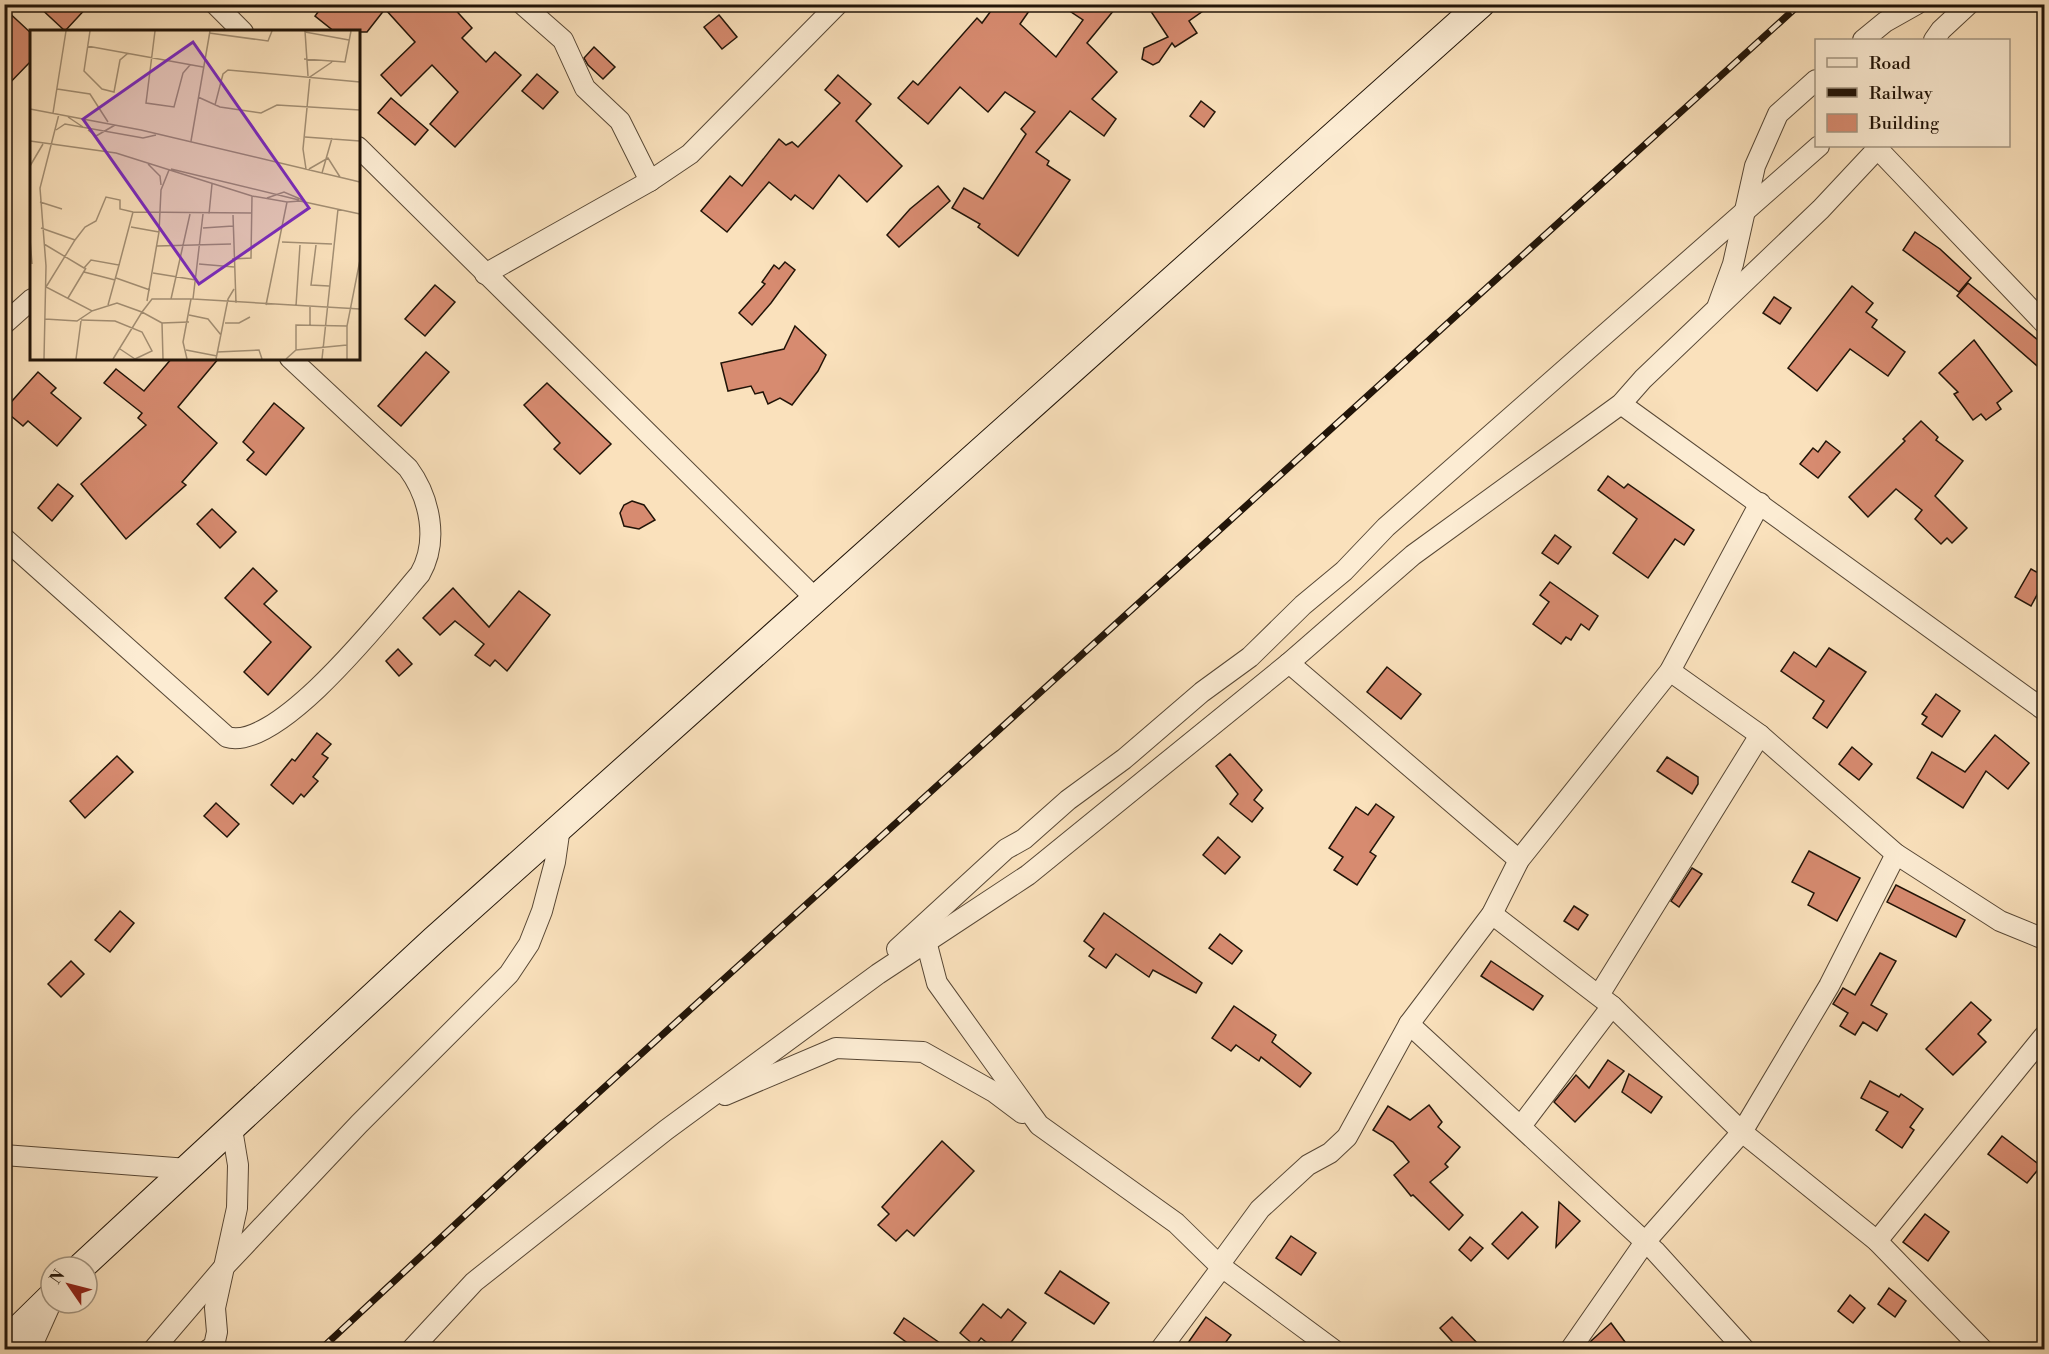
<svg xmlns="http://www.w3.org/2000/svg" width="2049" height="1354" viewBox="0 0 2049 1354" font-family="'Libre Bodoni',serif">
<rect width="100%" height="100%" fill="#fae1bc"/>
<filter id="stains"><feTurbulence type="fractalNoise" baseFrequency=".00333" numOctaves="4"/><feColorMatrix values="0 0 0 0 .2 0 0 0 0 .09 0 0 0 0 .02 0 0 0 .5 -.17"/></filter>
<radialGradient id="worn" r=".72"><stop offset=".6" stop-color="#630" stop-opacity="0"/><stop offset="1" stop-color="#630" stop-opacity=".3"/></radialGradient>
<g fill="#d78b70" stroke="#211408" stroke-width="1.5">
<path d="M36,4H90L65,31Z"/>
<path d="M324,4H450L472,28L462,38L486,62L495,52L521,75L455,147L430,124L458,92L432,65L401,96L381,75L415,42L385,9L367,32H335L315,16Z"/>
<path d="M996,4H1034L1020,24L1056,57L1083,20L1059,4H1119L1087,43L1117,72L1092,99L1116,119L1104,136L1070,111L1036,152L1049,161L1047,165L1070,180L1018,256L978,227L980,224L952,208L964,188L983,199L1026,134L1021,129L1035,112L1005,92L988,112L960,87L928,124L898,98L913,81L918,85L977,18L982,23Z"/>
<path d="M1146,4H1213L1189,21L1197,33L1175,47L1172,43L1159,62L1153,65L1142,59L1144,48L1168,37Z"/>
<path d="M4,8L32,34V60L4,89Z"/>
<path d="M719,15L737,37L722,49L704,27Z"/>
<path d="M594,47L615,67L603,79L588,65L584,58Z"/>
<path d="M537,74L558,92L543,109L522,91Z"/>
<path d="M838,75L871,104L856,121L902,166L867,202L839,175L813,209L795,195L791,200L769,182L727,232L701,211L730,176L742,186L779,139L786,145L792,142L798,147L840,103L825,90Z"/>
<path d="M391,98L428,130L415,145L378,113Z"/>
<path d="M1201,101L1215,112L1204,127L1190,116Z"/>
<path d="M938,186L950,201L899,247L887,235L910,209Z"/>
<path d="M1915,232L1940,249L1971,278L1959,292L1903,250Z"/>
<path d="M785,262L795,270L771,303L752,325L739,313L765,284L762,282L774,265L779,269Z"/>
<path d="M1968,283L2044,345V372L1957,296Z"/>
<path d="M435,285L455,302L425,336L405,319Z"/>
<path d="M1852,286L1873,303L1866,312L1877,320L1872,327L1905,352L1888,376L1850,349L1817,391L1788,368Z"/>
<path d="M1774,297L1791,308L1780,324L1763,313Z"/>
<path d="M795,326L826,355L818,371L792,405L780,398L768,404L763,392L755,394L751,386L728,391L721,363L784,349Z"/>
<path d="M1974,340L2012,391L1997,403L2001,409L1986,420L1981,414L1973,420L1954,394L1958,392L1939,373Z"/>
<path d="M426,352L449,372L401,426L378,406Z"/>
<path d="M172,358H219L178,407L217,443L182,482L186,485L126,539L81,484L146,425L138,418L142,413L104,383L116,369L144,391Z"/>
<path d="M38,372L56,388L51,393L81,418L57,446L28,421L23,426L4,410Z"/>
<path d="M547,383L611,444L580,474L554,449L560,443L524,405Z"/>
<path d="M274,403L304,428L266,475L247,460L254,452L243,442Z"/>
<path d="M1921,421L1938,437L1936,440L1963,461L1935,496L1967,528L1952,543L1947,538L1941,544L1915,519L1922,510L1896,489L1868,517L1849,497L1905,441L1903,439Z"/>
<path d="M1826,441L1840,452L1818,478L1800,464L1813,448L1818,452Z"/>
<path d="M1608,476L1624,488L1628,484L1694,530L1684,545L1675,539L1648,578L1613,553L1637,519L1598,490Z"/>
<path d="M58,484L73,496L52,521L38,508Z"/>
<path d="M632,501L644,505L655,520L639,529L624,526L620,513L624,505Z"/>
<path d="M212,509L236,532L220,548L197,524Z"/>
<path d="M1555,535L1571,547L1558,564L1542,553Z"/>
<path d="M253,568L277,591L264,604L311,647L268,695L244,672L271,642L225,598Z"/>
<path d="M2031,569L2044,576V582L2031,606L2015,597Z"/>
<path d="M1550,582L1598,616L1589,630L1581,624L1571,640L1566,637L1561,644L1533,624L1549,602L1540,595Z"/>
<path d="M453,588L489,627L519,591L550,615L507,671L495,660L490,666L475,655L484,644L455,621L440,635L423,618Z"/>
<path d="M1829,648L1866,672L1827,728L1813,718L1824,701L1781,671L1794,652L1816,667Z"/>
<path d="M398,649L412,664L399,676L386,661Z"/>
<path d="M1387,667L1421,694L1401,719L1367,692Z"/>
<path d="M1936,694L1960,711L1942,737L1922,724L1927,717L1922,714Z"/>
<path d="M317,733L331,744L322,754L328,758L313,777L318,781L304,797L301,794L293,804L271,785L292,759L295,761Z"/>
<path d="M1995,735L2029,763L2008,789L1986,771L1963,808L1917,778L1932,752L1965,772Z"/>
<path d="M1852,747L1872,764L1859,780L1839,764Z"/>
<path d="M1230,754L1262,790L1254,800L1263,808L1252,822L1230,804L1238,794L1216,766Z"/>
<path d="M117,756L133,772L85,818L70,801Z"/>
<path d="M1667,757L1698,777V784L1692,794L1657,771Z"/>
<path d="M216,803L239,824L227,837L204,816Z"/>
<path d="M1376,804L1394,817L1370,852L1376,856L1357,885L1334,870L1343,857L1329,848L1356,807L1368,815Z"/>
<path d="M1218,837L1240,857L1225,874L1203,855Z"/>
<path d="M1809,851L1860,878L1837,921L1808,905L1814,893L1792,882Z"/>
<path d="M1692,868L1702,874L1679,907L1671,901Z"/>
<path d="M1896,885L1965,920L1956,937L1887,902Z"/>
<path d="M1574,906L1588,915L1578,930L1564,921Z"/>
<path d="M120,911L134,923L110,952L95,940Z"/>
<path d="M1104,913L1202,983L1196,993L1153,970L1149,977L1116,954L1106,968L1089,956L1094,949L1084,941Z"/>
<path d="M1220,934L1242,951L1232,964L1209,948Z"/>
<path d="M1880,953L1896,961L1871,1005L1887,1014L1877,1031L1863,1022L1855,1035L1840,1026L1848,1013L1833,1004L1843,988L1855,995Z"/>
<path d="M71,961L84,974L61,997L48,984Z"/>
<path d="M1491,961L1543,996L1533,1010L1481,976Z"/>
<path d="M1971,1002L1991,1020L1978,1034L1986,1042L1953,1075L1926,1049Z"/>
<path d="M1234,1006L1276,1035L1272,1042L1311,1073L1300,1087L1261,1057L1259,1061L1236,1045L1231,1051L1212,1038Z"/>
<path d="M1608,1060L1624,1071L1575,1122L1554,1102L1576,1075L1589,1088Z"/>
<path d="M1629,1074L1662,1097L1651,1113L1622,1092Z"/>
<path d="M1870,1081L1899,1097L1901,1094L1923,1109L1910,1127L1914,1130L1902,1148L1876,1130L1888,1112L1861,1098Z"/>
<path d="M1429,1105L1442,1122L1438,1127L1460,1147L1445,1164L1448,1167L1430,1182L1463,1215L1449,1230L1413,1195L1411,1196L1394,1175L1409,1162L1393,1142L1373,1130L1388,1106L1410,1120Z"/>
<path d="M2002,1136L2041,1166L2027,1183L1988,1154Z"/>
<path d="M942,1141L974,1171L914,1236L907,1230L896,1241L878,1225L889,1214L882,1207Z"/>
<path d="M1559,1202L1580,1221L1556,1247Z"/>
<path d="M1522,1212L1538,1227L1508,1259L1492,1244Z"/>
<path d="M1925,1214L1949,1232L1928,1261L1903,1242Z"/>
<path d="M1291,1236L1316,1253L1301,1275L1276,1258Z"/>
<path d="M1470,1237L1483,1248L1471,1261L1459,1250Z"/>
<path d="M1060,1271L1109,1303L1094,1324L1045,1293Z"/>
<path d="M1889,1288L1906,1301L1895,1317L1878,1304Z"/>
<path d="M1850,1295L1865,1308L1853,1323L1838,1311Z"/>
<path d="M983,1304L1001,1318L1008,1309L1026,1323L1005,1350H996L981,1338L975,1346L960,1333Z"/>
<path d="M1206,1317L1231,1335L1220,1350H1183Z"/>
<path d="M1452,1317L1484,1350H1460L1440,1328Z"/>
<path d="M904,1318L950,1350H917L894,1333Z"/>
<path d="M1611,1323L1631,1350H1585L1591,1341Z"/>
</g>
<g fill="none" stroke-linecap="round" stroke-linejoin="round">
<defs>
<g id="street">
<path d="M215,4L243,32"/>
<path d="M522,4L563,40L585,88L620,121L650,181"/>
<path d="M1863,40L1885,22L1917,4"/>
<path d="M1934,40L1941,30L1969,4"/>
<path d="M1875,146L2044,323"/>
<path d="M358,147L817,600"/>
<path d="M485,274L650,181L690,154L838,4"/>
<path d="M1718,305L1733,264L1755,166L1778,114L1816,80"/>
<path d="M4,324L32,299"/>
<path d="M1621,404L2044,710"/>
<path d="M4,538L227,737C278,753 388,611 420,574C439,541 430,498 408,468L290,358"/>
<path d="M1289,663L1519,860"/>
<path d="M1670,671L1760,735L1896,854L2000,921L2044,939"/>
<path d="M1492,914L1612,1006L1742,1132L1877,1241L1983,1350"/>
<path d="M926,941L937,983L1039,1125L1176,1223L1219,1265L1334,1350"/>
<path d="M897,949L1006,849L1024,839L1068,800L1124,759L1202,692L1250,657L1303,605L1344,571L1386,527L1819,146"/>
<path d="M1599,995L1760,735"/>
<path d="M1409,1024L1655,1251L1745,1350"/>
<path d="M725,1095L836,1048L923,1052L994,1092L1022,1113"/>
<path d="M1521,1126L1612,1006"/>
<path d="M4,1155L188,1169"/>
<path d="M1877,1241L2044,1036"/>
<path d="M30,1350L51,1303"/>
<path d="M153,1350L224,1267L359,1124L509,974L529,944L542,911L555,862L560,827"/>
<path d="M208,1350L214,1346L217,1332L215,1308L237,1208L238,1165L232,1129"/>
<path d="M411,1350L474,1282L666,1130L878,974L1028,875L1289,663L1413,555L1621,404L1643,379L1821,209L1880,146"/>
<path d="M1160,1350L1222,1267L1219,1265L1260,1209L1308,1165L1330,1153L1347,1137L1409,1024L1492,914L1519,860L1670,671L1760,503"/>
<path d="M1570,1350L1645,1242L1742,1132L1829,986L1896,854"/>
</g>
<g id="secondary">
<path d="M81,1267L434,940L1481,4"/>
<path d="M4,1343L51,1297"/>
</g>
</defs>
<use href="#street" stroke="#574735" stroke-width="22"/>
<use href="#secondary" stroke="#211408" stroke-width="29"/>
<use href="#street" stroke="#fcecd3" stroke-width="20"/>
<use href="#secondary" stroke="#fcecd3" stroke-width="27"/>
<defs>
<path id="rail" d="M320,1350L544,1142L1800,4"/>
</defs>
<use href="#rail" stroke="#211408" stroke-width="7"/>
<use href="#rail" stroke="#fcecd3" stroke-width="4.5" stroke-dasharray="14" stroke-linecap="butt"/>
</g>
<g transform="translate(30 30)">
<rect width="330" height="330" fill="#fae1bc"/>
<path fill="none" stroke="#a38f74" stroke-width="1.5" d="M60,1L54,41L72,59L84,62L90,30L97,24M125,1L116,73L144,77L153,43L160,35M275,1L278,46M275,2L319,10M179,3L238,11L242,1M57,16L173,37M274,29L315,32L321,1M27,59L60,64L78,92M168,67L190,77L231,83L247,75L330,80M185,75L193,44L198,40L330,52M0,79L111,100L330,152M23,83L36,1M38,87L53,97M26,100L35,94L113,108L126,105M58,100L66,106L85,95M275,107L330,111M0,111L86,123L222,166L257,172L270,171L330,184M161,111L180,1M118,134L130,146L131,155M0,136L13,114M141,139L269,170M276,139L273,119L280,47L302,32M279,139L298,128L310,147M292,143L302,108M237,168L254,162L275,171M10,172L32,179M179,184L182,154M203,185L206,273M101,197L129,202M11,198L45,210L16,257L62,281L87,273L112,282L122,269H163L330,279M173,198L203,196M0,209L2,234M45,210L55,197L66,191L76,167L90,170V179L103,182L222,183M252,212L302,214M14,214L54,238L61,230L89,235L78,275M286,215L281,255L299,256M127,216L201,214M202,229L221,228L222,166M169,234L204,237M89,235L103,182M54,242L85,250M123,243L166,250M86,248L120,260M38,268L56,238M141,269L160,184M163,269L173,184M117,271L129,202L131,160L139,140M236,275L257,172M266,276L270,215M159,285L178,289L191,305M15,289L47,291L62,281M51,290L85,291L112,302L122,321L105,329M195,293H209L220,287M280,295V276M90,319L105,329M156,320L187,326M266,320V295L317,296M187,322L229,320L232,329M14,329L16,236L10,158L29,84M46,329L51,291M83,329L112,282L132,293M133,329L132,293L159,292M157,329L153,312L161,269M186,329L198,269L204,259M256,329L266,320L317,315M292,329L308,179M317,329V296L330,230"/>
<path fill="#7b2cbf" fill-opacity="0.15" stroke="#7b2cbf" stroke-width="3" d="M163,12L279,178L169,254L53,89Z"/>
<rect width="330" height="330" fill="none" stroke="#211408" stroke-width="3"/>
</g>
<rect width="2049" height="1354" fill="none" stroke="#fae1bc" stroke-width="24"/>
<rect x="6" y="6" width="2037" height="1342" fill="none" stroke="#211408" stroke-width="3"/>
<rect x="12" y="12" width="2025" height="1330" fill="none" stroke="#211408" stroke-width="1.5"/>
<rect x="1815" y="39" width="195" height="108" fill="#fcecd3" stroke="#a49682" stroke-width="1.5"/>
<rect x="1827" y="58" width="30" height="9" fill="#fcecd3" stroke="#a49682" stroke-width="1.5"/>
<text x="1869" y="69" font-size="18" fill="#211408">Road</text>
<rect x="1827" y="88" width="30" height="9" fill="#211408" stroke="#a49682" stroke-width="1.5"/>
<text x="1869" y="99" font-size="18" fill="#211408">Railway</text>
<rect x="1827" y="114" width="30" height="18" fill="#d78b70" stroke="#a49682" stroke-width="1.5"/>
<text x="1869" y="129" font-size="18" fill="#211408">Building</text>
<g transform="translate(69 1285) rotate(305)"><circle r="28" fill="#fcecd3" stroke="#a49682" stroke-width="1.5"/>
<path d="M0-4.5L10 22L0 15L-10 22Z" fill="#8f2418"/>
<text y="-9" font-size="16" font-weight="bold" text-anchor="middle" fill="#211408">N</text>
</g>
<rect width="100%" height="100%" filter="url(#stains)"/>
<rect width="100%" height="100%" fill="url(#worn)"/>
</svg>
